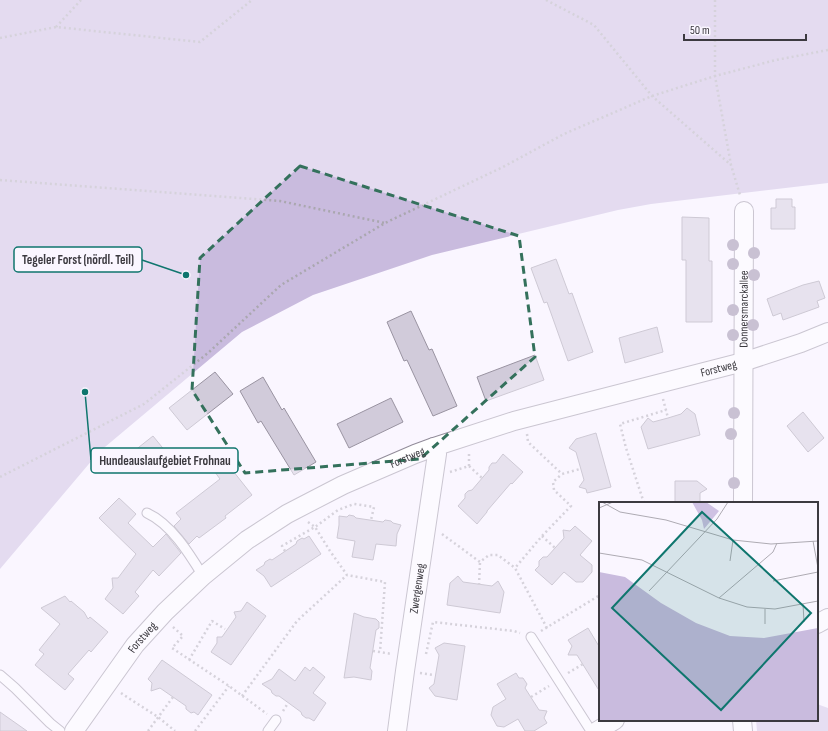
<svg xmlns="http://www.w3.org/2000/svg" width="828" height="731" viewBox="0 0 828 731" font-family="'Sofia Sans Condensed',sans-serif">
<rect width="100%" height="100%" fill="#faf6ff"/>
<path fill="#cfc1e3" d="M817,704L828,708V731H757L756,720H817Z"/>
<path fill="#c9bbde" d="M0,0H828V183L651,204L618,210L432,255L313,295L242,332L99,452L0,569Z"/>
<g fill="#d1cbda" stroke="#9993a1">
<path d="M776,199H792V207H795V229H771V208H776Z"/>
<path d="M682,217L709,218V261H712V322H686V260H682Z"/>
<path d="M556,259L569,294L572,293L593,352L568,361L547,302L544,303L531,268Z"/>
<path d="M819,281L825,298L817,301L819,307L783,320L781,313L773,316L767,299L803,285Z"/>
<path d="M411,311L429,350L432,349L457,406L433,416L407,360L404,361L387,322Z"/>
<path d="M657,327L663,352L625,363L619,338Z"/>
<path d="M535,355L544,380L486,401L477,377Z"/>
<path d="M215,372L233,394L187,430L169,408Z"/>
<path d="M263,377L282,410L284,408L316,462L294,475L261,421L258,423L240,391Z"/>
<path d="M391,398L403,422L349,448L337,424Z"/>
<path d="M687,408L695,414L700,435L648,449L641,427L648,418L653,422L668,418L681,414Z"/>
<path d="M803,412L824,438L808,452L787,426Z"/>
<path d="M596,433L611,487L587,493L586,489L579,487L584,480L576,452L569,448L576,439Z"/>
<path d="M153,436L166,452L145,468L142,465L139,467L129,455Z"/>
<path d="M215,448L252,495L225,516L226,518L199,538L197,536L189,544L174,526L181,519L176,513L220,479L204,457Z"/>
<path d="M503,454L523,472L512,484L511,483L487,511V512L477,524L458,506L465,498V494L468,491L472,490L489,470V467L492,463H496Z"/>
<path d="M675,481H697L707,489L700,493V503H675Z"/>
<path d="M119,498L136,514L128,523L153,547L166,534L181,553L159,576L153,570L135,592L139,596L123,614L105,599L113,588L112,578H118L136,554L99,518Z"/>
<path d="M349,515L354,516L356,518L383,522L385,520L391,521L393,523L401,525L397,534L396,546L376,544L373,560L352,557L355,541L337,538L339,525V516L347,517Z"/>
<path d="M575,526L592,541L580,555L592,565V572L583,582H576L564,572L552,585L535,570L539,566V561L543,557H547L564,538L563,530L570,531Z"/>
<path d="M309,536L321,554L271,587L264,576L256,570L264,565L265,562L270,559L272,560L296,544L297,541L302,538L304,539Z"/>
<path d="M458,576L463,582L492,586L498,581L504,592L500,613L447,605L450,583Z"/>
<path d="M65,596L70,602L71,601L84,612L88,619L90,617L108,632L91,652L89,650L68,674L74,679L65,690L35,665L44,654L39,650L60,624L41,608Z"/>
<path d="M247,602L266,616L231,665L211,652L217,643V637H222L236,617L234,612L241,611Z"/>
<path d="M354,613L364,617L376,619L379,622V628L376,630L370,668L372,671L371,680L354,677L344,678Z"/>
<path d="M588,628L600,648V692L577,655H568L572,646L568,640Z"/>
<path d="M444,643L465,646L457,700L435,696L429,688L434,684L439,655L435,648Z"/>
<path d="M162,660L212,695L198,715L194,712L191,713L186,709V706L160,688L151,691L152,683L148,679Z"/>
<path d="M305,667L310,671L313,667L325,677L313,693L326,703L314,721L309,718H306L302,715L301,712L279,696H276L272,693L271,690L262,684L272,679L279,669L295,681Z"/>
<path d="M516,673L519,678H523L527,684L525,688L539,710L547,711L544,718L547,723L534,731H525L518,719L504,727L497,726L491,715L493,707L506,699L497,684Z"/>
<path d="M0,712L27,731H0Z"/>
</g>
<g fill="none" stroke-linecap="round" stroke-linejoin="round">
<defs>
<g id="service">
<path d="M147,513C171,524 189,553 203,576"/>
<path d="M531,637L591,731"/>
<path d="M0,675L15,688L50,723L60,731"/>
<path d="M268,731L276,720"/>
</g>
<g id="minor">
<path id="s1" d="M743,503L744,211"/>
<path d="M817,624L828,618"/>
<path d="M742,720L743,731"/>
<path id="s2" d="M74,731L135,645L165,612L203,576L247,540L287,514L343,485L415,454L434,447L514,421L576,405L743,362L801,343L828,332"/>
<path id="s3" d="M397,731L405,671L437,454L434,447"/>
<path d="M597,731L615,720"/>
</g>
</defs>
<use href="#service" stroke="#928c9a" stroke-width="11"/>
<use href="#minor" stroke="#928c9a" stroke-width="20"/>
<g stroke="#aaa7af" stroke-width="2.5" stroke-dasharray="2 3" stroke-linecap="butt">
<path d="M546,0L594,25L652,96L731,165"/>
<path d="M715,0V76L731,165L740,195"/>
<path d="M56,27L81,0"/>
<path d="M0,38L56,27L200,42L252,0"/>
<path d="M0,180L280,201L385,223"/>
<path d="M663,399L668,418"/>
<path d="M527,434L528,442L562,474L580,469"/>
<path d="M469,454V466"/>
<path d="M450,472L469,466L482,478"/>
<path d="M0,477L144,404L208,353L281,285L385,223L503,167L564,134L652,96L715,76L776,60L828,50"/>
<path d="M644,503L626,448L620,424L666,410"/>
<path d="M308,522L315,527L330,551L347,575L385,582L380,652"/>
<path d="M442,534L480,562L489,555H498L515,568"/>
<path d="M542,536L555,548"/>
<path d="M285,551L282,546L315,527L338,510L354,504L374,507L371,520"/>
<path d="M479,585L480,562"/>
<path d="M173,627L183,636L172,648L229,686L267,714"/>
<path d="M547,628L515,568L542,536L571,506L554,490L553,482L562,474"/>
<path d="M541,631L600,595"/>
<path d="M373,651L392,654"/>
<path d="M426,654L433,622L514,631L520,633"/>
<path d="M189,660L212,621L225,629"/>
<path d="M420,673L434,675"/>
<path d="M568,673L583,664"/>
<path d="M121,693L130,699L158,717L175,731"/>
<path d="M242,696L297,621L347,575"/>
<path d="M531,697L549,686"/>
<path d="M283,711L288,703"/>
<path d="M148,731L173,697"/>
<path d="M195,731L229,686"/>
</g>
<use href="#service" stroke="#fff" stroke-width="9"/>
<use href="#minor" stroke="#fff" stroke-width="18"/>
</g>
<g fill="#8e819d">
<circle cx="733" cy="245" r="6"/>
<circle cx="754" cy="253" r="6"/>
<circle cx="733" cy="264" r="6"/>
<circle cx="754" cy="275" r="6"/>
<circle cx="733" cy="310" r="6"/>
<circle cx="753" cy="325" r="6"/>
<circle cx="733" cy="335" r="6"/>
<circle cx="734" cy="413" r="6"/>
<circle cx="731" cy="434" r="6"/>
<circle cx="734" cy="483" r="6"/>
</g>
<path d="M0 0H828V731H0ZM300,166L519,236L535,357L420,459L245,473L192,390L200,258Z" fill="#faf6ff" fill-opacity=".55" fill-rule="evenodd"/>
<path fill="none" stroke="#34715c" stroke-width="3" stroke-dasharray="8 5" stroke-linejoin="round" d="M300,166L519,236L535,357L420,459L245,473L192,390L200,258Z"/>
<g text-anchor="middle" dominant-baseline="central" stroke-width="3" stroke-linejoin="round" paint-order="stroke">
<g font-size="12" fill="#3c3a40" stroke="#faf6ff">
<text stroke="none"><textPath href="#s1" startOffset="194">Donnersmarckallee</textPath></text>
<text stroke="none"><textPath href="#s2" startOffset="764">Forstweg</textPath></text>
<text stroke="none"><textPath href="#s2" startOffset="440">Forstweg</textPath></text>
<text stroke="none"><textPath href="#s3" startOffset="144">Zwergenweg</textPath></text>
<text stroke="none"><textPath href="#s2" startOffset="116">Forstweg</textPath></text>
</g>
</g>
<g transform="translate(599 502)">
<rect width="219" height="219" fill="#faf6ff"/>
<path d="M93,0H107L120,9L105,27L103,18Z" fill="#cfc1e3"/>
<path d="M0,70L26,75L62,101L97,121L131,134L165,136L219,126V219H0Z" fill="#c9bbde"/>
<path fill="none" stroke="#aeabb3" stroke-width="1" d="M3,0L21,10L67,18L134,38L172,42L219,39M0,6L14,0M214,39L219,66M0,51L43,58L120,96L148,105L176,107L219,99M131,59L134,38M174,79L219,70M50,89L118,17L129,0M120,96L174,50L178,41M204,102L205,120M166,122V107"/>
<path fill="#0f766e" fill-opacity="0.15" stroke="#0f766e" stroke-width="2" d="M103,10L212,111L122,208L13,106Z"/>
<rect width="219" height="219" fill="none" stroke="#3c3a40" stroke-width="2"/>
</g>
<path fill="none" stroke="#0f766e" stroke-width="1.5" d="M186 275L142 260M85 392L91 460"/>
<g fill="#0f766e" stroke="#faf6ff" stroke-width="1.5">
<circle cx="186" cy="275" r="4"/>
<circle cx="85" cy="392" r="4"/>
</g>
<g fill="#faf6ff" stroke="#0f766e" stroke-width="1.5">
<rect x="14" y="247" width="128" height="25" rx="4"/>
<rect x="91" y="448" width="147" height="25" rx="4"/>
</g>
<g font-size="13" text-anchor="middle" font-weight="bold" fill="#3c3a40">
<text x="78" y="264">Tegeler Forst (nördl. Teil)</text>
<text x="165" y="465">Hundeauslaufgebiet Frohnau</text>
</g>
<path d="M684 34v6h122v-6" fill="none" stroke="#3c3a40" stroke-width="2"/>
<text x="690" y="34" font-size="12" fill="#3c3a40" stroke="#faf6ff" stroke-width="3" paint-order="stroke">50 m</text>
</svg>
